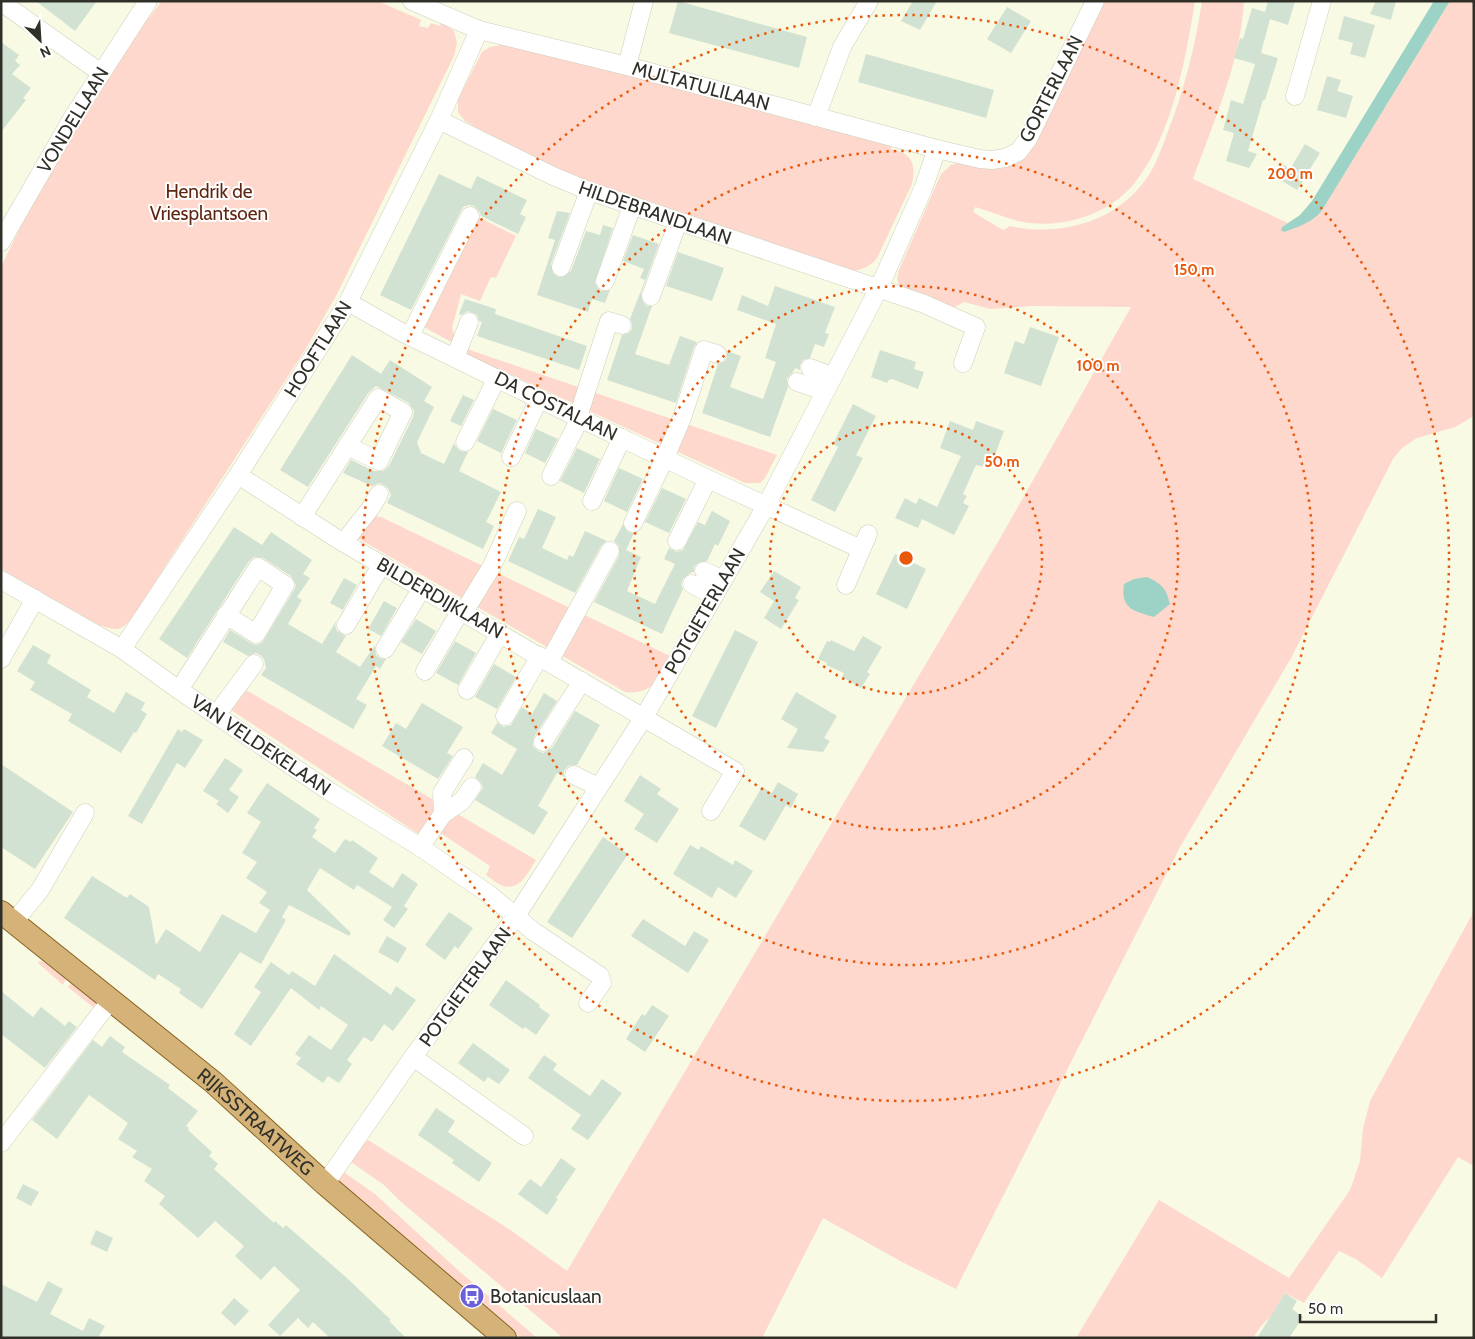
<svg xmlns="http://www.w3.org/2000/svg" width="1475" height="1339" viewBox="0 0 1475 1339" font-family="Cabin,sans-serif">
<rect width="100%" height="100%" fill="#f9fae4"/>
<g fill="#fed8cc">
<path d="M162,1H378L421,20L419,26L428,28L431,23L440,26L441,22L454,31L457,43L454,56L336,296L305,350L133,616C121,632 118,631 99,625L1,569V267L37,192L125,48Z"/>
<path d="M1103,1H1195C1186,58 1172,135 1136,181C1112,213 1068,227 1030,223C1011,221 993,212 975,207L973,212L1003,230L1010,226C1060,237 1116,222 1146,179C1156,166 1161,149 1167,134C1184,91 1195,47 1202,1H1244C1241,60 1213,124 1193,179L1288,223L1282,227L1284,232C1298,226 1311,223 1321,212L1450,1H1474V416L1455,427L1417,438L1402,448L1393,459L1291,658L1180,847L956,1289L902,1262L823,1218L762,1338H563L400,1201L384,1185L348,1160L368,1140L509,1229L567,1271L1002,535L1131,307L1032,306L990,309L964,302L953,308L900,288L897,279L899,270L941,174L951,165L961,162L992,168L1010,166L1023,159Z"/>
<path d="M502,42L891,145V149C912,154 916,163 912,184L877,258C870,267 860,271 849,271L671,214L535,163L465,121L458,112V99L482,52L490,47L501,45Z"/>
<path d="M478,217L516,236L496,278L491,277L480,301L461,294L452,328L455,338L453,343L424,327Z"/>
<path d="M464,348L777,455L765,478L760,483H745L464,353Z"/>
<path d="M372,516L381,517L672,657C659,678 653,695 625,692L354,536Z"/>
<path d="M246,690L536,860C528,872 520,891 503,886C497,884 491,878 486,875L490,866L439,832L432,843L228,708L238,693Z"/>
<path d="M1474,911V1166L1458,1157L1382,1278L1356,1259L1339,1251L1304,1303L1285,1293L1271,1316L1261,1326L1253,1338H1076L1159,1200L1289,1278L1350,1190L1360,1161L1363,1129L1370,1101Z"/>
<path d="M42,961L66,979L63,985L37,962Z"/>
<path d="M72,982L96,1003L94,1008L68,987Z"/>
<path d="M342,1171L375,1194L459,1271L537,1338H521L455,1284L340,1186V1174Z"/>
</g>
<g fill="#9dd2c6">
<path d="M1434,1H1450L1321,212C1311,223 1298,227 1284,232L1281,230L1282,227L1300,215L1312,201Z"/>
<path d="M1147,577C1162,584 1166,588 1170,604L1154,617C1134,611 1120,609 1124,584L1134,579Z"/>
</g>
<g fill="#d2e2d2">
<path d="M36,1H97L75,31Z"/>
<path d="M678,1L807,37L799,68L669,33Z"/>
<path d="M913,1H937L920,30L901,21Z"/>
<path d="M1268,1H1295L1288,25L1270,19L1261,53L1278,58L1265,100H1263L1248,151L1257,154L1249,168L1226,161L1234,133L1223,130L1231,100L1243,104L1255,64L1234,58L1240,38L1243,39L1252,8L1265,12Z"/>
<path d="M1376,1H1396L1391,20L1370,14Z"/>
<path d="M1007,7L1031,21L1011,53L987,39Z"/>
<path d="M1344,16L1375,25L1365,58L1350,54L1353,43L1338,39Z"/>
<path d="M1,42L19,55L15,61L20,65L12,74L31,88L23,98L26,100L1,132Z"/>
<path d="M866,54L994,90L986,118L858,82Z"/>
<path d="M1327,76L1341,80L1337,91L1353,96L1346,118L1317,110Z"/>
<path d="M1305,144L1320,153L1297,190L1277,178L1284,165L1290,169Z"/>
<path d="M439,174L471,189L477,176L527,200L520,214L526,217L518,234L481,216L479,211L474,206L469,205L463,207L411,310L380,295Z"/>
<path d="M557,211L570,213L551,264L553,273L558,277H563L571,271L586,231L600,235L603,225L613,228L595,282L597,287L601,291L610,290L605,303L592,299L588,312L537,295L555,240L548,238Z"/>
<path d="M633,235L659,244L641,293L643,302L647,306H652L635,354L669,365L680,336L697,342L694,347L676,403L607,380L622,335L629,333L632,329V323L630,319L645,280L640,278L644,269L623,261Z"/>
<path d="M678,252L724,268L712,301L666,286Z"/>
<path d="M775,286L835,307L825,333L829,334L824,347L815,344L810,358L803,360L800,365V370L795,368L793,372L787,378L788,387L770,437L702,413L718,364L725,361L727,357V351L741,356L730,387L763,399L776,362L765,358L776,324L737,310L742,295L768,306Z"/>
<path d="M465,299L496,309L495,314L587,346L579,370L477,336L482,322L479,321L477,315L468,311L461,315L459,314Z"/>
<path d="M1030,327L1059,337L1041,386L1004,373L1015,341L1024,344Z"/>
<path d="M880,350L916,362L914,369L924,372L918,389L892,379L889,380L887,383L871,377Z"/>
<path d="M352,355L381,374L390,360L432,387L424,401L434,407L417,442L421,453L444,464L454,443L456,447L460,451L468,452L459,471L501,492L486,522L494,526L483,549L387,503L391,495L388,488L384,485L379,483L372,486L343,473L351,460L374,471H383L389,466L413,417L414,411L409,403L376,386L369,392L308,487L280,470Z"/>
<path d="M463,395L474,400L461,426L450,421Z"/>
<path d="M853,404L876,416L856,455L863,458L835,512L811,500L838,447L833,444Z"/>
<path d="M493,409L517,420L501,453L477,441Z"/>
<path d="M950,421L973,430L976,421L1004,431L990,468L976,465L963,494L967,496L963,503L969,506L954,535L922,519L918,528L895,518L905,498L916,504L919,498L937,507L961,456L940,448Z"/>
<path d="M536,429L558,439L545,463L525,453Z"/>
<path d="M577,448L600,459L584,493L560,481Z"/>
<path d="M619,468L643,479L627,512L604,501Z"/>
<path d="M662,488L686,499L669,533L645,522Z"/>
<path d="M538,509L556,517L542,548L567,560L569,555L573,557L585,531L607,541L601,546L575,593L508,561L519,537L524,539Z"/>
<path d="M712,511L730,521L718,546L715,544L707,561L698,563L694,567V572H692L683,579L681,584L683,589L662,634L594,602L619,556V546L614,541L623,524L628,532L634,533L626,550L641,557L627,591L655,604L675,564L664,559L669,548L677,552L683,550L698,522L705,525Z"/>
<path d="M234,527L262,545L271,532L312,560L303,574L310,578L297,597L302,600L288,624L322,644L343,610L330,603L344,578L357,585L337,620L335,625L337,631L346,636L336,652L360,667L375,645L376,655L380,658L386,659L380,669L376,666L356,699L367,705L353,729L261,675L266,668L264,659L260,655L255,653L248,656L223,642L230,630L251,643L256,645L262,643L294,590L296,585L291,576L263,558L254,557L249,561L187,658L159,639Z"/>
<path d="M895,554L926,569L907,609L876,594Z"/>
<path d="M774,571L801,587L795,598L799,600L781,629L764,618L774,601L760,592Z"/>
<path d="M384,601L397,608L381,636L368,629Z"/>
<path d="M416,619L436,631L422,654L401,642Z"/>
<path d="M735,630L758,642L716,728L692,716Z"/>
<path d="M863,636L882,647L867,672L870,674L861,688L842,677L844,673L826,665L827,663L818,659L827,641L830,642L831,640L854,651Z"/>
<path d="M455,641L476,653L458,685L436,673Z"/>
<path d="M33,645L51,655L47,663L91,690L87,697L114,713L126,692L145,703L141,710L147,714L136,733L134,732L121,753L68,721L72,714L30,690L35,682L17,671Z"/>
<path d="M494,664L516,677L497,709L475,697Z"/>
<path d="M796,692L837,716L824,738L830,741L823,752L787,748L798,729L781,719Z"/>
<path d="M544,693L557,701L534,737L533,746L538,751L543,753L552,748L575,711L600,725L577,765L568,766L564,771V777L557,773L538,806L548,812L534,835L475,800L483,788L481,782L475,777L483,763L502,775L517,749L491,733L497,723L504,727L511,725L522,707L532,714Z"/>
<path d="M422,703L463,727L447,753L453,756L438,779L382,746L396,723L406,729Z"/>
<path d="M178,729L182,732L184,729L203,740L185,768L177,763L142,824L128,816Z"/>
<path d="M225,758L243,770L229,790L239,797L228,813L216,804L219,801L203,791Z"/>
<path d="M1,764L73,812L35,869L1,847Z"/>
<path d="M640,775L661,789L657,794L679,809L657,843L634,829L644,814L624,801Z"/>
<path d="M778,782L798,794L791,808L786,805L765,841L739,826L762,787L772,793Z"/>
<path d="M267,783L320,819L314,828L317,830L312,837L335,853L345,839L351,842L352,840L378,858L369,872L393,888L402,873L418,884L404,906L408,909L394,928L383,920L392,907L357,885L354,890L320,868L307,890L351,933L349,936L289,905L282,917L286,920L261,964L240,952L202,1009L179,993L181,989L158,974L155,980L64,918L92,876L127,898L130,894L149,907L156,945L166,929L200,952L222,914L256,933L270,910L259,903L267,892L246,878L257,862L242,853L261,822L247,813Z"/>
<path d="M603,837L628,854L572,938L547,922Z"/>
<path d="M690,845L699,850L701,846L733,865L735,860L753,871L736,898L718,887L712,898L673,874Z"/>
<path d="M449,912L473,928L458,949L455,946L445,960L425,945Z"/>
<path d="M643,919L685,946L694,931L709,940L688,973L631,936Z"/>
<path d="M387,936L407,948L398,963L378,952Z"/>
<path d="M334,954L391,995L396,986L416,1000L393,1031L384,1024L372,1042L364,1037L347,1060L352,1064L339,1083L328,1076L323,1083L296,1064L301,1058L295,1054L309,1035L331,1050L348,1025L321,1006L319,1010L291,988L251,1046L234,1034L261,992L254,987L271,962L289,975L292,971L315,986Z"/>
<path d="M506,980L540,1005L539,1007L550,1015L536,1035L525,1027L523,1029L489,1005Z"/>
<path d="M1,991L33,1017L41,1007L65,1026L69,1021L77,1027L45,1068L1,1034Z"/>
<path d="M652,1005L669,1016L645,1052L626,1039L642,1014L645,1016Z"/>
<path d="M110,1036L125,1047L122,1052L170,1085L168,1088L198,1111L186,1126L189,1128L188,1130L212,1152L209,1156L218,1164L214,1169L274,1223L275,1221L283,1228L286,1225L348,1279L391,1320L389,1321L406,1338H330L313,1322L308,1328L298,1318L280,1336L268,1325L300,1290L274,1266L261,1280L235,1256L244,1246L215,1221L198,1238L159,1204L165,1196L144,1181L152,1169L132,1157L137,1151L118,1139L128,1123L89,1095L57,1139L32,1120L93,1040L102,1047Z"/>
<path d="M473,1043L510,1070L499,1084L488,1077L484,1082L458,1063Z"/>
<path d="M544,1055L557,1064L553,1070L590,1096L602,1079L622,1093L588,1140L571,1129L581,1115L528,1078Z"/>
<path d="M436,1108L455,1121L448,1132L492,1163L479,1182L452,1163L454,1160L418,1135Z"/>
<path d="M561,1158L576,1169L556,1198L558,1199L547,1215L518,1194L530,1179L541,1187Z"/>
<path d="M23,1184L39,1192L31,1206L16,1198Z"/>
<path d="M96,1230L113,1238L107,1252L90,1244Z"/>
<path d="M48,1281L63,1289L50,1314L83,1331L89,1318L105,1326L98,1338H1V1284L37,1302Z"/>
<path d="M1285,1293L1297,1301L1292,1309L1303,1317L1289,1338H1257Z"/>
<path d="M234,1298L249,1311L235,1326L221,1313Z"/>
</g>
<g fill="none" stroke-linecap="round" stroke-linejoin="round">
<defs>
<g id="minor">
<path d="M412,1L479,30L627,66L937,149L980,159L992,160L1005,158L1018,152L1028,139L1095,1"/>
<path d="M1,2L101,73"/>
<path d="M627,66L644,1"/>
<path d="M1295,96L1322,1"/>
<path d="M816,117L842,47L869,1"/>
<path d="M439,120L553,176L589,191L922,303L976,327L963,363"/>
<path d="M1,242L73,117L148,1"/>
<path d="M561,267L589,191"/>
<path d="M605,281L632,206"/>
<path d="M651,296L678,222"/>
<path d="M348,302L403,333L539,399L708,479L861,549"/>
<path d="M410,336L470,216"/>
<path d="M455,358L469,322"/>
<path d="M810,368L832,376"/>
<path d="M797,382L825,391"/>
<path d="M578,417L609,321L622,325"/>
<path d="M465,442L497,378"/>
<path d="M511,457L539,399"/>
<path d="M238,475L339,540L735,771L711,811"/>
<path d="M551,476L580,418"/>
<path d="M592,501L622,438"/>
<path d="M302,517L378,398L403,412L379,461L347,446"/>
<path d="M633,523L665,458L682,418L704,350L717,354"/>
<path d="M677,541L708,479"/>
<path d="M344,542L370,509L379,494"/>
<path d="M704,571L723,580"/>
<path d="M1,580L122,649L179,690L329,791L420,847L490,895L533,931L600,976L602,983L588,1003"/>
<path d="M692,584L714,596"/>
<path d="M846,585L868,534"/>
<path d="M464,612L492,566L517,511"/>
<path d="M346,625L382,564"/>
<path d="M122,649L238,475L348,302L439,120L479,30"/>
<path d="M385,649L422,588"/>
<path d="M1,659L35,599"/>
<path d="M549,662L610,551"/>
<path d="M425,671L461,610"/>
<path d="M179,690L258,567L285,585L256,634L226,615"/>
<path d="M467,690L500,633"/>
<path d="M216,715L254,664"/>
<path d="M505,716L540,656"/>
<path d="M543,742L582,681"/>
<path d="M574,775L598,787"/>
<path d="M443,814L442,793L464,758"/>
<path d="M420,847L443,814L462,801L472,787"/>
<path d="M14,922L40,890L85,813"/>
<path d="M413,1057L524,1136"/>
<path d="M1,1143L111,1000"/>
<path d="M325,1184L413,1057L516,916L644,717L679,657L767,504L879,288L923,189L937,149"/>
</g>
<g id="major">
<path id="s1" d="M1,912L213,1082L325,1184L505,1338"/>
</g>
</defs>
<use href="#minor" stroke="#cdceb9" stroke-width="19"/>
<use href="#major" stroke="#886322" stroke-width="24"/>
<use href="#minor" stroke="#fff" stroke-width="18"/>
<use href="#major" stroke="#d4b278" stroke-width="22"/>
</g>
<g fill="none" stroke="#e8590c" stroke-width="2.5" stroke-dasharray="2.5 5">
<circle cx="906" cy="558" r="136"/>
<circle cx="906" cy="558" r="272"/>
<circle cx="906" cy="558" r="407"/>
<circle cx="906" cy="558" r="543"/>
</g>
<defs>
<symbol id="bus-disc" viewBox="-11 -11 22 22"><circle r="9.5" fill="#6c60da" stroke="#fff"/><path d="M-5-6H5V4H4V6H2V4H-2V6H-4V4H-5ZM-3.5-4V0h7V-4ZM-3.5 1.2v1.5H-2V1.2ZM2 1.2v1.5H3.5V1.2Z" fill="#fff"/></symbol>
</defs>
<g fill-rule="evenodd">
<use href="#bus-disc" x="458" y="1282" width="28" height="28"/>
</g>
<g text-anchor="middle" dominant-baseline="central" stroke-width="4" stroke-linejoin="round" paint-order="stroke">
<g font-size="19" fill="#303028" stroke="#fff">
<text transform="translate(701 86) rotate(15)">MULTATULILAAN</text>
<text transform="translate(1051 89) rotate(-63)">GORTERLAAN</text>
<text transform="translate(73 120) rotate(-59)">VONDELLAAN</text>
<text transform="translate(655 213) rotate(19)">HILDEBRANDLAAN</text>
<text transform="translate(318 349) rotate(-58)">HOOFTLAAN</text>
<text transform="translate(556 406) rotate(26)">DA COSTALAAN</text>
<text transform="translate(440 598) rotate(30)">BILDERDIJKLAAN</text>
<text transform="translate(705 611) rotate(-60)">POTGIETERLAAN</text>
<text transform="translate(261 745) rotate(34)">VAN VELDEKELAAN</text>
<text transform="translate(465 987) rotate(-54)">POTGIETERLAAN</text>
<text stroke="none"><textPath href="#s1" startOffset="330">RIJKSSTRAATWEG</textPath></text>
</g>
<g font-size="19" fill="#5e2611" stroke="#fff">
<text x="209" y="191">Hendrik de<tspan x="209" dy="22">Vriesplantsoen</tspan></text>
</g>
<g font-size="19" fill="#303028" stroke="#fff" text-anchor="start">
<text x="490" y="1296">Botanicuslaan</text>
</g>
</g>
<circle cx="906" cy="558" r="8" fill="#e8590c" stroke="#fff" stroke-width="2.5"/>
<g font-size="15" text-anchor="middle" font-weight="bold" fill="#e8590c" stroke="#fff" stroke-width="4" stroke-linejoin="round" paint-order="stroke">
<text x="1290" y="179">200 m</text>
<text x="1194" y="275">150 m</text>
<text x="1098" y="371">100 m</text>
<text x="1002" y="467">50 m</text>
</g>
<rect width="1475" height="1339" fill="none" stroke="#303028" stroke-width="5"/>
<g transform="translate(40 40) rotate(155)" stroke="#ffffff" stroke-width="4" paint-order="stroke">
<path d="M0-4L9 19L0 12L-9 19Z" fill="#303028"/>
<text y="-8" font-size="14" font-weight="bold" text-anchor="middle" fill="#303028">N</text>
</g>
<path d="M1300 1314v8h136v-8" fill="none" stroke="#303028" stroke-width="2.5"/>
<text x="1308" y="1314" font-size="15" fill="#303028" stroke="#ffffff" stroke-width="4" paint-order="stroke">50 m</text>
</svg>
